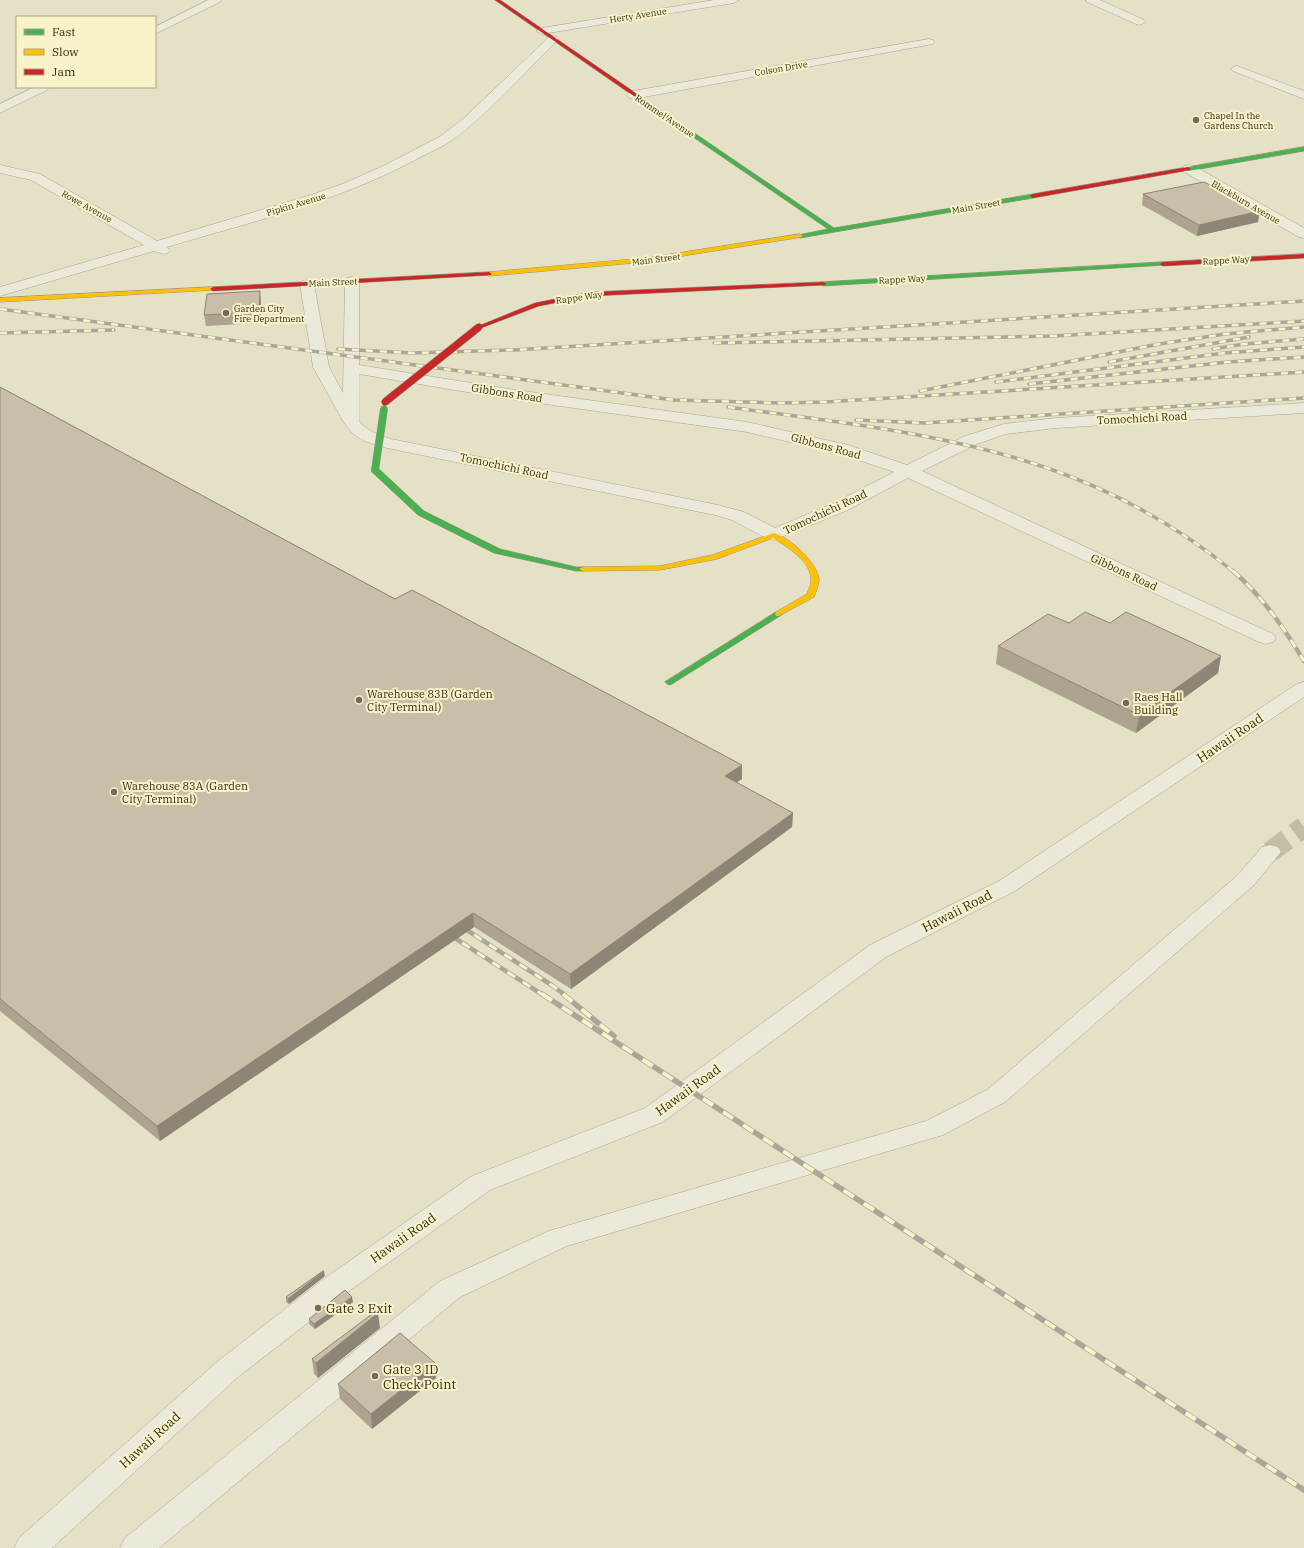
<svg xmlns="http://www.w3.org/2000/svg" width="1304" height="1548" viewBox="0 0 1304 1548" font-family="'IBM Plex Serif',serif">
<rect width="100%" height="100%" fill="#e5e1c6"/>
<g fill="none" stroke-linecap="round" stroke-linejoin="round">
<path stroke="#c2bda3" stroke-width="21" stroke-dasharray="21 10" stroke-linecap="butt" d="M1270,852L1304,827"/>
<defs>
<g id="street">
<path d="M208,0H221L220,2L155,34V27Z"/>
<path d="M714,0H739L734,3L542,34L536,31L542,28Z"/>
<path d="M1086,0H1100L1144,20L1146,22L1140,25L1136,24L1087,2Z"/>
<path d="M553,36L557,37L559,39L557,41C523,74 488,114 451,141C439,149 425,154 413,161C336,202 251,222 167,247L170,250L168,253L163,254L154,251L0,296V287L144,245L31,180L0,173V165L40,174L157,241L311,195L345,183L383,166L441,136L464,118L549,37Z"/>
<path d="M929,39L933,40L935,42L933,44L633,99L629,98L627,95L629,92L633,91Z"/>
<path d="M1237,66L1304,91V99L1233,71L1231,69L1233,67Z"/>
<path d="M34,87H49L47,90L0,113V104Z"/>
<path d="M1189,165L1194,166L1304,228V238L1299,237L1184,172L1183,169L1184,166Z"/>
<path d="M352,277L357,278L359,281V365L509,389L747,422L848,445L907,465L965,436L1004,424L1056,418L1304,403V413L1056,428L1006,434L977,444L922,471L1273,634L1276,638L1273,642L1266,644L1259,642L908,478L848,510L774,540L768,539L732,520L715,515L387,448L364,441L352,433L343,421L313,367L300,284L302,281L307,280L312,281L314,284L329,367L343,393L345,281L347,278ZM359,374L509,399L747,432L837,453L894,472L836,502L775,528L744,512L718,505L391,439C379,435 367,431 359,421Z"/>
<path d="M1304,682V697L1015,891L886,957L663,1122L490,1190L345,1294L238,1377L52,1548H14L19,1538L218,1361L325,1278L472,1176L645,1108L870,945L999,881L1297,684Z"/>
<path d="M1270,845L1278,847L1281,852L1254,885L1005,1102L943,1135L567,1246L460,1297L159,1548H120L125,1538L440,1281L549,1231L926,1121L987,1090L1238,875L1262,847Z"/>
</g>
<g id="fast">
<path d="M683,128H687L834,228L1033,194L1036,196L1033,198L800,238L798,237V235L828,229L683,130Z"/>
<path d="M1304,147V151L1188,171L1185,169L1188,167Z"/>
<path d="M1163,262L1166,264L1165,265L823,286L820,284L823,282Z"/>
<path d="M372,468H378L424,511L500,549L576,567H583L587,569L583,571H576L494,553L418,515L372,472Z"/>
<path d="M776,612H782L783,614L672,684L669,685L665,682Z"/>
</g>
<g id="slow">
<path d="M800,234L802,235V237L645,262L489,276L486,274L489,272L645,258Z"/>
<path d="M213,287L216,289L215,290L0,302V298Z"/>
<path d="M774,533C789,537 817,562 819,579C819,584 816,592 814,597L779,616H776L775,614L776,612L807,594C808,590 811,586 811,582C813,562 787,547 773,538L717,559L660,570L583,571L579,569L583,567L660,566L712,555Z"/>
</g>
<g id="jam">
<path d="M495,0H500L688,129L683,130Z"/>
<path d="M1188,167L1190,168V170L1033,198L1030,196L1033,194Z"/>
<path d="M1304,254V258L1163,266L1160,264L1163,262Z"/>
<path d="M489,272L491,273V275L213,291L210,289L213,287Z"/>
<path d="M823,282L826,284L825,285L591,296L539,306L481,328L476,327L535,303L591,292Z"/>
</g>
</defs>
<use href="#street" stroke="#a9a490" stroke-width="1"/>
<use href="#fast" stroke="#999380" stroke-width="1"/>
<use href="#slow" stroke="#999380" stroke-width="1"/>
<use href="#jam" stroke="#999380" stroke-width="1"/>
<use href="#street" fill="#ebe9d9" fill-rule="evenodd"/>
<use href="#fast" fill="#4caf50" fill-rule="evenodd"/>
<use href="#slow" fill="#ffc107" fill-rule="evenodd"/>
<use href="#jam" fill="#c62828" fill-rule="evenodd"/>
<defs>
<g id="rail-far2">
<path d="M0,309L674,400L781,403L825,402L1304,372"/>
<path d="M0,333L114,330"/>
<path d="M714,343L1054,336L1304,321"/>
<path d="M338,349L412,353L514,350L1304,301"/>
<path d="M1213,349L1244,344L1304,339"/>
<path d="M1109,362L1249,337"/>
<path d="M996,382L1225,353L1304,347"/>
<path d="M1029,384L1228,362L1304,357"/>
<path d="M920,391L1159,344L1225,334L1304,327"/>
<path d="M728,407C836,422 947,433 1050,469C1116,492 1180,528 1234,572"/>
<path d="M856,420L924,423L1304,398"/>
</g>
<g id="rail-far1">
<path d="M1233,571C1262,596 1284,628 1304,661"/>
<path d="M459,925L553,986L565,995"/>
<path d="M447,933L543,995"/>
</g>
<g id="rail">
<path d="M542,994L1304,1490"/>
<path d="M563,994L614,1036"/>
</g>
</defs>
<use href="#rail-far2" stroke="#aaa799" stroke-width="3.5"/>
<use href="#rail-far1" stroke="#aaa799" stroke-width="4.5"/>
<use href="#rail" stroke="#aaa799" stroke-width="5.5"/>
<use href="#rail-far2" stroke="#f9f3c9" stroke-width="2.5" stroke-dasharray="7" stroke-linecap="butt"/>
<use href="#rail-far1" stroke="#f9f3c9" stroke-width="3" stroke-dasharray="9" stroke-linecap="butt"/>
<use href="#rail" stroke="#f9f3c9" stroke-width="4" stroke-dasharray="12" stroke-linecap="butt"/>
<defs>
<path id="fast-bridge" d="M375,470L384,409"/>
<path id="jam-bridge" d="M385,402L479,327"/>
</defs>
<use href="#fast-bridge" stroke="#999380" stroke-width="8" stroke-linecap="butt"/>
<use href="#jam-bridge" stroke="#999380" stroke-width="8" stroke-linecap="butt"/>
<use href="#fast-bridge" stroke="#4caf50" stroke-width="7"/>
<use href="#jam-bridge" stroke="#c62828" stroke-width="7"/>
</g>
<g fill="#ada390">
<path d="M1143,194L1258,222L1197,236L1142,205Z"/>
<path d="M261,303L260,323L206,326L204,315Z"/>
<path d="M0,387L395,599L742,779L736,782L793,813L792,827L571,989L474,927L160,1141L0,1011Z"/>
<path d="M1069,623H1110L1221,656L1218,673L1136,733L996,664L998,646Z"/>
<path d="M325,1276L289,1304L286,1302V1297Z"/>
<path d="M353,1302L315,1329L309,1324V1319Z"/>
<path d="M380,1328L318,1378L314,1374L312,1359Z"/>
<path d="M435,1363L436,1378L372,1429L340,1399L338,1384Z"/>
</g>
<g fill="#8d8575">
<path d="M1260,211L1258,222L1197,236L1199,225Z"/>
<path d="M260,291L261,303L260,323L259,312Z"/>
<path d="M1221,656L1218,673L1136,733L1139,715Z"/>
<path d="M742,765V779L725,790V776Z"/>
<path d="M793,813L792,827L571,989L570,974Z"/>
<path d="M473,913L474,927L160,1141L157,1126Z"/>
<path d="M324,1271L325,1276L289,1304L288,1299Z"/>
<path d="M352,1297L353,1302L315,1329L314,1324Z"/>
<path d="M378,1313L380,1328L318,1378L316,1363Z"/>
<path d="M435,1363L436,1378L372,1429L371,1414Z"/>
</g>
<g fill="#c9bea7" stroke="#8d8575">
<path d="M1204,182L1260,211L1199,225L1143,194Z"/>
<path d="M260,291L259,312L204,315L207,294Z"/>
<path d="M0,387L395,599L412,590L742,765L725,776L793,813L570,974L473,913L157,1126L0,999Z"/>
<path d="M1085,612L1110,623L1126,612L1221,656L1139,715L998,646L1048,614L1069,623Z"/>
<path d="M323,1271H324L288,1299L286,1297Z"/>
<path d="M345,1290L352,1297L314,1324L309,1319Z"/>
<path d="M376,1311L378,1313L316,1363L312,1359Z"/>
<path d="M400,1333L435,1363L371,1414L338,1384Z"/>
</g>
<g fill="#746b56" stroke="#f9f3c9" stroke-width="1.5">
<circle cx="1196" cy="120" r="4"/>
<circle cx="226" cy="313" r="4"/>
<circle cx="359" cy="700" r="4"/>
<circle cx="1126" cy="703" r="4"/>
<circle cx="114" cy="792" r="4"/>
<circle cx="318" cy="1308" r="4"/>
<circle cx="375" cy="1376" r="4"/>
</g>
<g text-anchor="middle" dominant-baseline="central" stroke-width="4" stroke-linejoin="round" paint-order="stroke">
<g font-size="9" fill="#372c19" stroke="#f9f3c9">
<text transform="translate(638 15) rotate(-9)">Herty Avenue</text>
<text transform="translate(781 68) rotate(-10)">Colson Drive</text>
<text transform="translate(665 116) rotate(34)">Rommel Avenue</text>
<text transform="translate(1246 202) rotate(30)">Blackburn Avenue</text>
<text transform="translate(296 204) rotate(-17)">Pipkin Avenue</text>
<text transform="translate(87 206) rotate(29)">Rowe Avenue</text>
<text transform="translate(976 206) rotate(-10)">Main Street</text>
<text transform="translate(656 259) rotate(-7)">Main Street</text>
<text transform="translate(1226 260) rotate(-3)">Rappe Way</text>
<text transform="translate(902 279) rotate(-3)">Rappe Way</text>
<text transform="translate(333 282) rotate(-3)">Main Street</text>
<text transform="translate(579 297) rotate(-8)">Rappe Way</text>
</g>
<g font-size="9" fill="#372c19" stroke="#f9f3c9" text-anchor="start">
<text x="1204" y="115">Chapel In the<tspan x="1204" dy="10">Gardens Church</tspan></text>
<text x="234" y="308">Garden City<tspan x="234" dy="10">Fire Department</tspan></text>
</g>
<g font-size="11" fill="#372c19" stroke="#f9f3c9">
<text transform="translate(507 393) rotate(9)">Gibbons Road</text>
<text transform="translate(1142 418) rotate(-3)">Tomochichi Road</text>
<text transform="translate(826 446) rotate(15)">Gibbons Road</text>
<text transform="translate(504 466) rotate(12)">Tomochichi Road</text>
<text transform="translate(825 512) rotate(-25)">Tomochichi Road</text>
<text transform="translate(1124 572) rotate(25)">Gibbons Road</text>
</g>
<g font-size="11" fill="#372c19" stroke="#f9f3c9" text-anchor="start">
<text x="367" y="694">Warehouse 83B (Garden<tspan x="367" dy="13">City Terminal)</tspan></text>
<text x="1134" y="697">Raes Hall<tspan x="1134" dy="13">Building</tspan></text>
<text x="122" y="786">Warehouse 83A (Garden<tspan x="122" dy="13">City Terminal)</tspan></text>
</g>
<g font-size="13" fill="#372c19" stroke="#f9f3c9">
<text transform="translate(1230 738) rotate(-34)">Hawaii Road</text>
<text transform="translate(957 911) rotate(-27)">Hawaii Road</text>
<text transform="translate(688 1090) rotate(-36)">Hawaii Road</text>
<text transform="translate(403 1238) rotate(-35)">Hawaii Road</text>
<text transform="translate(150 1440) rotate(-42)">Hawaii Road</text>
</g>
<g font-size="13" fill="#372c19" stroke="#f9f3c9" text-anchor="start">
<text x="326" y="1308">Gate 3 Exit</text>
<text x="383" y="1369">Gate 3 ID<tspan x="383" dy="15">Check Point</tspan></text>
</g>
</g>
<rect x="16" y="16" width="140" height="72" fill="#f9f3c9" stroke="#aba383"/>
<rect x="24" y="29" width="20" height="6" fill="#4caf50" stroke="#aba383"/>
<text x="52" y="36" font-size="12" fill="#372c19">Fast</text>
<rect x="24" y="49" width="20" height="6" fill="#ffc107" stroke="#aba383"/>
<text x="52" y="56" font-size="12" fill="#372c19">Slow</text>
<rect x="24" y="69" width="20" height="6" fill="#c62828" stroke="#aba383"/>
<text x="52" y="76" font-size="12" fill="#372c19">Jam</text>
</svg>
